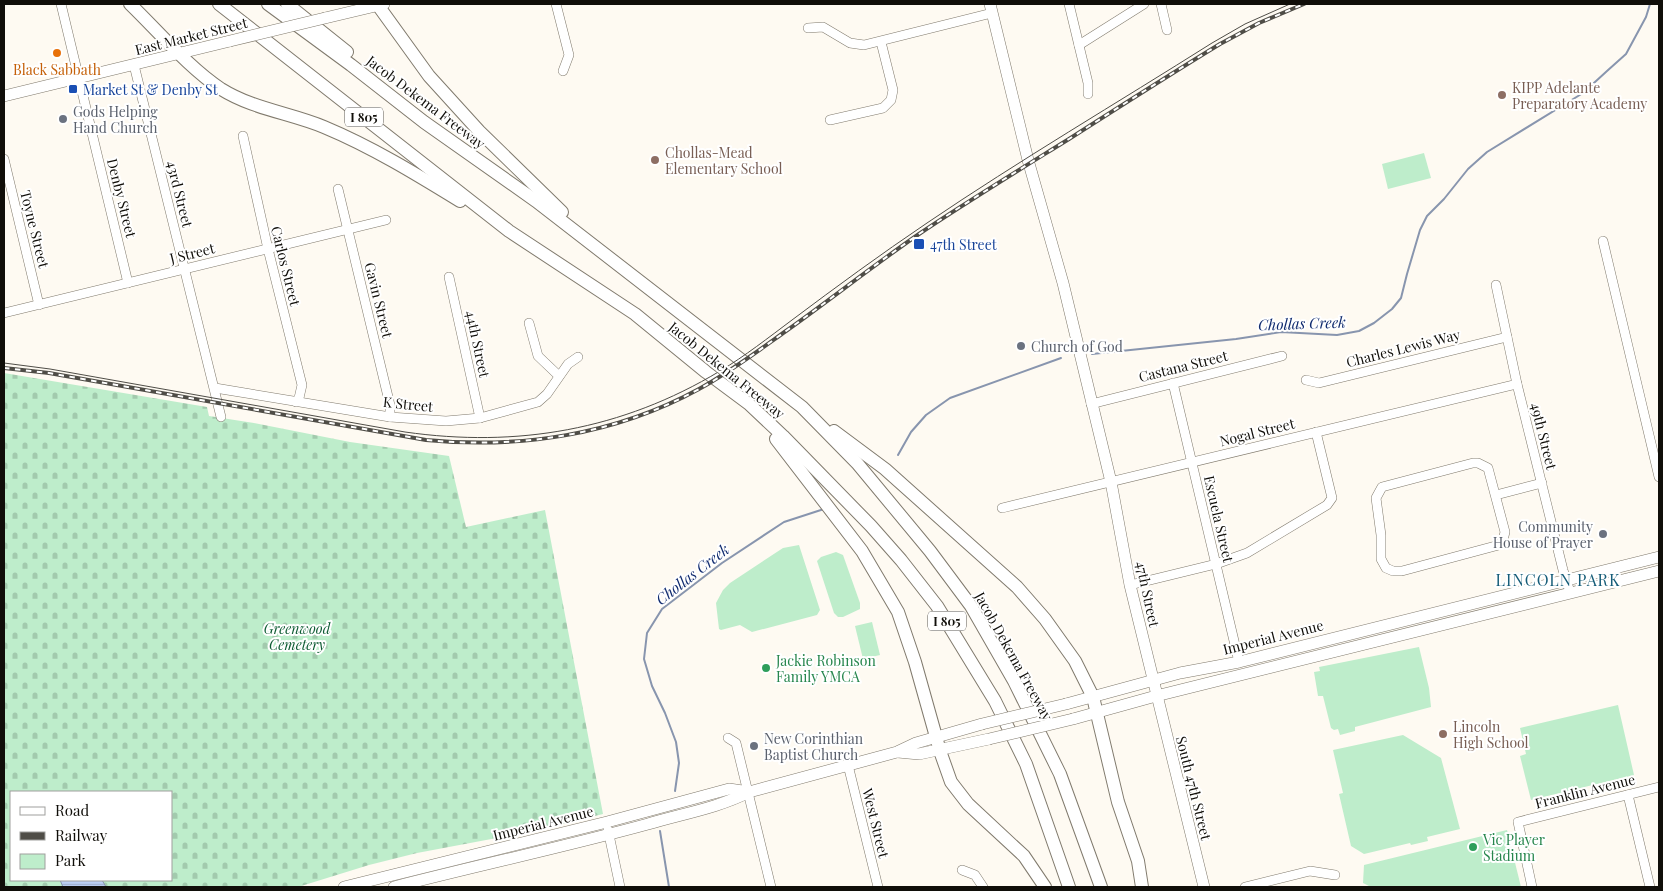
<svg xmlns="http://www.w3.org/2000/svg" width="1663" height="891" viewBox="0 0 1663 891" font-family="'Playfair Display',serif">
<defs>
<pattern id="cemetery-stones" width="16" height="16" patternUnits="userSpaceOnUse" patternTransform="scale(1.25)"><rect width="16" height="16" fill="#beedcb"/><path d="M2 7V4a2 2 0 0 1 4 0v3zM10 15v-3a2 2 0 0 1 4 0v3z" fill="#a2caad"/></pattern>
<pattern id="water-rules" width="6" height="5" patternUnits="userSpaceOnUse" patternTransform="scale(1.25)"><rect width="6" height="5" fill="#bccff4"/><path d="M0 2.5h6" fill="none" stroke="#a1b1d0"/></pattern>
</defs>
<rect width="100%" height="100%" fill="#fefaf2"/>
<path fill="url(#cemetery-stones)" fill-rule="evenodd" d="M4,373L207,407L209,416L254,423L350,442L449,456L466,527L545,510L603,814L534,831L417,853L369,865L298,887H4ZM11,792H171V880H11Z"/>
<g fill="#beedcb">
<path d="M1424,153L1431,178L1388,189L1382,164Z"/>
<path d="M799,545L820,610L817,615L752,632L740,625L721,630L719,629L716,603L723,590L730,583L783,548Z"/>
<path d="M836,552L843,555L860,603V609L843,617H838L834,613L817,561L821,557Z"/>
<path d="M872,622L880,655L863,659L855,626Z"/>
<path d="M1419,647L1429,688L1431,707L1355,727V731L1340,735L1338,729L1334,730L1331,728L1323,696H1318L1314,672L1320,671L1319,667Z"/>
<path d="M1618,705L1634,775L1531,800L1520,756L1526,754L1520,728Z"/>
<path d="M1403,735L1441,758L1460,829L1427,837L1428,841L1411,845L1410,843L1364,854L1351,846L1339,794L1343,793L1333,750Z"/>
<path d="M1507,830L1521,887H1371L1363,883L1364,865Z"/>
</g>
<path fill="url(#water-rules)" stroke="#8895ae" d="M60,880H102L106,887H63Z"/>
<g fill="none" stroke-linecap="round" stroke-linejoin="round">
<g stroke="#8895ae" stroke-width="2">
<path d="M1092,354L1236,339L1281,332L1337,335L1359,331L1374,323L1392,309L1401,298L1407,274L1420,230L1427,216L1444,199L1468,169L1487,152L1583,93L1607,71L1626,54L1646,17L1650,4"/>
<path d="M898,455L911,432L926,415L950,398L1061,358"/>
<path d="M675,791L679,763L676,742L665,713L652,686L644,659L647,633L662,609L722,563L784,522L824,509"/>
<path d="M660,831L669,887"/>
</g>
<defs>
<g id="minor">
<path d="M61,4L128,283"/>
<path d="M556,4L569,55L563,71"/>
<path d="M1069,4L1088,83V94"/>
<path d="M1161,4L1167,30"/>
<path d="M808,28L823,27L850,43L864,45L992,13"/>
<path d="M1079,45L1144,4"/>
<path d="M134,65L221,417"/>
<path d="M830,120L883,108L891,100L893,90L881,42"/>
<path d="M243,136L268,249L302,385L299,398L296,402"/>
<path d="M4,159L39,305"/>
<path d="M338,189L390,405V417"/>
<path d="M1603,241L1659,477"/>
<path d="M449,277L480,418"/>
<path d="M1496,285L1517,384L1563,570L1570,592"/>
<path d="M4,313L386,220"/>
<path d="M529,323L538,356L559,376"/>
<path d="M1306,380L1319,383L1507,337"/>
<path d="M1173,383L1239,662"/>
<path d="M215,388L390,417L446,421L480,418L538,402L547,394L568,364L578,357"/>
<path d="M1091,404L1282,356"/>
<path d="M1473,463H1478L1488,468L1505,532L1503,540L1499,545L1402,571H1393L1386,568L1381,559V535L1376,498L1382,487Z"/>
<path d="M1496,495L1542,483"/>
<path d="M1002,508L1517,384"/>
<path d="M1130,585L1216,564L1247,553L1327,505L1332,498L1316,432"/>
<path d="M728,738L736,743L771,887"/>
<path d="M848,765L878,887"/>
<path d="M1628,795L1650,887"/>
<path d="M608,830L620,887"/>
<path d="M962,870L975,875L983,887"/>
<path d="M1245,887L1310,871L1335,875"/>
<path d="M1532,887L1518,822L1659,787"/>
</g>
<g id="major">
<path d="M990,4L1028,160L1063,283L1111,482L1130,585L1204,887"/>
<path d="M325,18L384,4"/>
<path d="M4,96L230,41"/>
<path d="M1066,704L1180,673L1239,662L1659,557"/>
<path d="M1073,719L1156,696L1659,571"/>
<path d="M898,752L919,754L989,739"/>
<path d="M344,887L607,822L729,789L749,792"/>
<path d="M394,887C479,865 564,847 648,824C681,814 718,808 749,792L897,752L916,743L982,724"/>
</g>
<g id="highway">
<path d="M130,4C158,31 189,68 221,89C253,109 290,113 324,127C372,147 416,174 460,201"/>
<path d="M219,4L509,231L635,314L706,372L749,404L783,436L871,526L901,560L937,606L995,701L1026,764L1069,887"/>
<path d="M268,4L351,65L424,122L536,201L802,407L857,463L930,551L971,606L1014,681L1060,774L1101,887"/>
<path d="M287,4L347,52"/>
<path d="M377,4L429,76L479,131L562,212"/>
<path d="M834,431L885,469L1017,587L1045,619L1075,661L1093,697L1118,802L1138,861L1142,887"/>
<path d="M776,439L862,551L898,612L915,662L940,751L951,782L968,804L1024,856L1045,887"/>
</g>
</defs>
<use href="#minor" stroke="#807a6d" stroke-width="10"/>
<use href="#major" stroke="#807a6d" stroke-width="12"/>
<use href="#highway" stroke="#807a6d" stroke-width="14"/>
<use href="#minor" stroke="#fff" stroke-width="9"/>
<use href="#major" stroke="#fff" stroke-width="11"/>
<use href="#highway" stroke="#fff" stroke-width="12"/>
<path stroke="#4f4d47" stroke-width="1" d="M4,363L50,369L405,432C517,448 622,430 720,371C745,356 768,338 792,320C836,287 881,254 927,223C1020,160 1117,103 1212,43L1245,24L1290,4"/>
<defs>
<path id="rail" d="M4,368L49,373L426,440C520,449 615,435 699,389C730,372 758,351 786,331C831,299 874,265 919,234C968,201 1019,170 1069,139C1119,107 1169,75 1220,44L1259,23L1304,4"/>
</defs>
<use href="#rail" stroke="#4f4d47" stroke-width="4"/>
<use href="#rail" stroke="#fff" stroke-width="2" stroke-dasharray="5.5" stroke-linecap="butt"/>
<defs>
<g id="major-bridge">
<path d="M230,41L325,18"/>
<path d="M982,724L1066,704"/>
<path d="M989,739L1073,719"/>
</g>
</defs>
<use href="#major-bridge" stroke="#807a6d" stroke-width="12" stroke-linecap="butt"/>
<use href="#major-bridge" stroke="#fff" stroke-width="11"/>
</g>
<circle fill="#e8710a" stroke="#fff" stroke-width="2" cx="57" cy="53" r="5"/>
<g fill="#1a4fb4" stroke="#fff" stroke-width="2">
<rect x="68" y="84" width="10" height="10" rx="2.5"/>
<rect x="913" y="238" width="12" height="12" rx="2.5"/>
</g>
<g fill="#8d6e63" stroke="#fff" stroke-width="2">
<circle cx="1502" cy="95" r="5"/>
<circle cx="655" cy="160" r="5"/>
<circle cx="1443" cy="734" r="5"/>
</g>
<g fill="#6b7280" stroke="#fff" stroke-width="2">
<circle cx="63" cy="119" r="5"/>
<circle cx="1021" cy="346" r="5"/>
<circle cx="1603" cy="534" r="5"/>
<circle cx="754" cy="746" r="5"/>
</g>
<g fill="#2e9e5b" stroke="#fff" stroke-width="2">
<circle cx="766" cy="668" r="5"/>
<circle cx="1473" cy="847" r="5"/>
</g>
<g text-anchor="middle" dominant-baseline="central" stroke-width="4" stroke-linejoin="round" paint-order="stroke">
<g fill="#fff" stroke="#585653" stroke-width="1">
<rect x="345" y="107.5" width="38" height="19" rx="4"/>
<rect x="928" y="611.5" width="38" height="19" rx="4"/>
</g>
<g font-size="12" font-weight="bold" fill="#100e09">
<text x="364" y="117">I 805</text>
<text x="947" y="621">I 805</text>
</g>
<g font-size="14" fill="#100e09" stroke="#fff">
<text transform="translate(191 36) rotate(-14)">East Market Street</text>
<text transform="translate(426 102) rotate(37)">Jacob Dekema Freeway</text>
<text transform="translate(180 194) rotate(76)">43rd Street</text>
<text transform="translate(122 198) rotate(76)">Denby Street</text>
<text transform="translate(35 229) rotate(76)">Toyne Street</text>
<text transform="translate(192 253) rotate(-14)">J Street</text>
<text transform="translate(286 266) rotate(76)">Carlos Street</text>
<text transform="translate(379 300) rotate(76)">Gavin Street</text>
<text transform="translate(478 344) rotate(78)">44th Street</text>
<text transform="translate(1403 348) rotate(-14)">Charles Lewis Way</text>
<text transform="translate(1183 366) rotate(-14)">Castana Street</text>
<text transform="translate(727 370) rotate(39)">Jacob Dekema Freeway</text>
<text transform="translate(408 404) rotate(6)">K Street</text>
<text transform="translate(1257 432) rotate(-14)">Nogal Street</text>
<text transform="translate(1544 436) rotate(76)">49th Street</text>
<text transform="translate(1219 519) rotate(77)">Escuela Street</text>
<text transform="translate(1148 594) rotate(78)">47th Street</text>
<text transform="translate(1273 637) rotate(-14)">Imperial Avenue</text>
<text transform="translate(1014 656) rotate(61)">Jacob Dekema Freeway</text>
<text transform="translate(1194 788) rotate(76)">South 47th Street</text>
<text transform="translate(1585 791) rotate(-14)">Franklin Avenue</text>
<text transform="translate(543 823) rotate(-14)">Imperial Avenue</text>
<text transform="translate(876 823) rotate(76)">West Street</text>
</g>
<g font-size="14" fill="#c56008" stroke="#fff">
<text x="57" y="69">Black Sabbath</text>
</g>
<g font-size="14" fill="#785e54" stroke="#fff" text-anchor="start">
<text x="1512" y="87">KIPP Adelante<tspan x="1512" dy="16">Preparatory Academy</tspan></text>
<text x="665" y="152">Chollas-Mead<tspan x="665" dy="16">Elementary School</tspan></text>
<text x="1453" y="726">Lincoln<tspan x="1453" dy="16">High School</tspan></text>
</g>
<g font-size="14" fill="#164399" stroke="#fff" text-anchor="start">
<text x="83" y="89">Market St &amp; Denby St</text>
<text x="930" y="244">47th Street</text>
</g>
<g font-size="14" fill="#5b616d" stroke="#fff" text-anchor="start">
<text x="73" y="111">Gods Helping<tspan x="73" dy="16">Hand Church</tspan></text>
<text x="1031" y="346">Church of God</text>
<text x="1593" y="526" text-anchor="end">Community<tspan x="1593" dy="16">House of Prayer</tspan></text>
<text x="764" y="738">New Corinthian<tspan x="764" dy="16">Baptist Church</tspan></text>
</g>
<g font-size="14" font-style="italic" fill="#0d5b32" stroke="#fff">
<text x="297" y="628">Greenwood<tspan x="297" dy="16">Cemetery</tspan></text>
</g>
<g font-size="14" fill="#27864d" stroke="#fff" text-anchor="start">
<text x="776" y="660">Jackie Robinson<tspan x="776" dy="16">Family YMCA</tspan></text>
<text x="1483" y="839">Vic Player<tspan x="1483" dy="16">Stadium</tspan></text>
</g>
<g font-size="15" font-style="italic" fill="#102b6f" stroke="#fff">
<text transform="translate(1302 323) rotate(-2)">Chollas Creek</text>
<text transform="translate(692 574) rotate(-38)">Chollas Creek</text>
</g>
<g font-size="16" letter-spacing="1" fill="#155c78" stroke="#fff">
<text x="1558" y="579">LINCOLN PARK</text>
</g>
</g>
<rect width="1663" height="891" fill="none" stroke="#100e09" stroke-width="10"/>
<rect x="10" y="791" width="162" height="90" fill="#ffffff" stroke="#9f9f9d"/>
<rect x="20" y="807" width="25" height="8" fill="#ffffff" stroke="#9f9f9d"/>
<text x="55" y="816" font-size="15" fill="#100e09">Road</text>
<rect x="20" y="832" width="25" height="8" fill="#4f4d47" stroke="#9f9f9d"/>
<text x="55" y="841" font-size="15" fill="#100e09">Railway</text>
<rect x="20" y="854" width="25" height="15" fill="#beedcb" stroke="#9f9f9d"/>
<text x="55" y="866" font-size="15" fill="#100e09">Park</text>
</svg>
